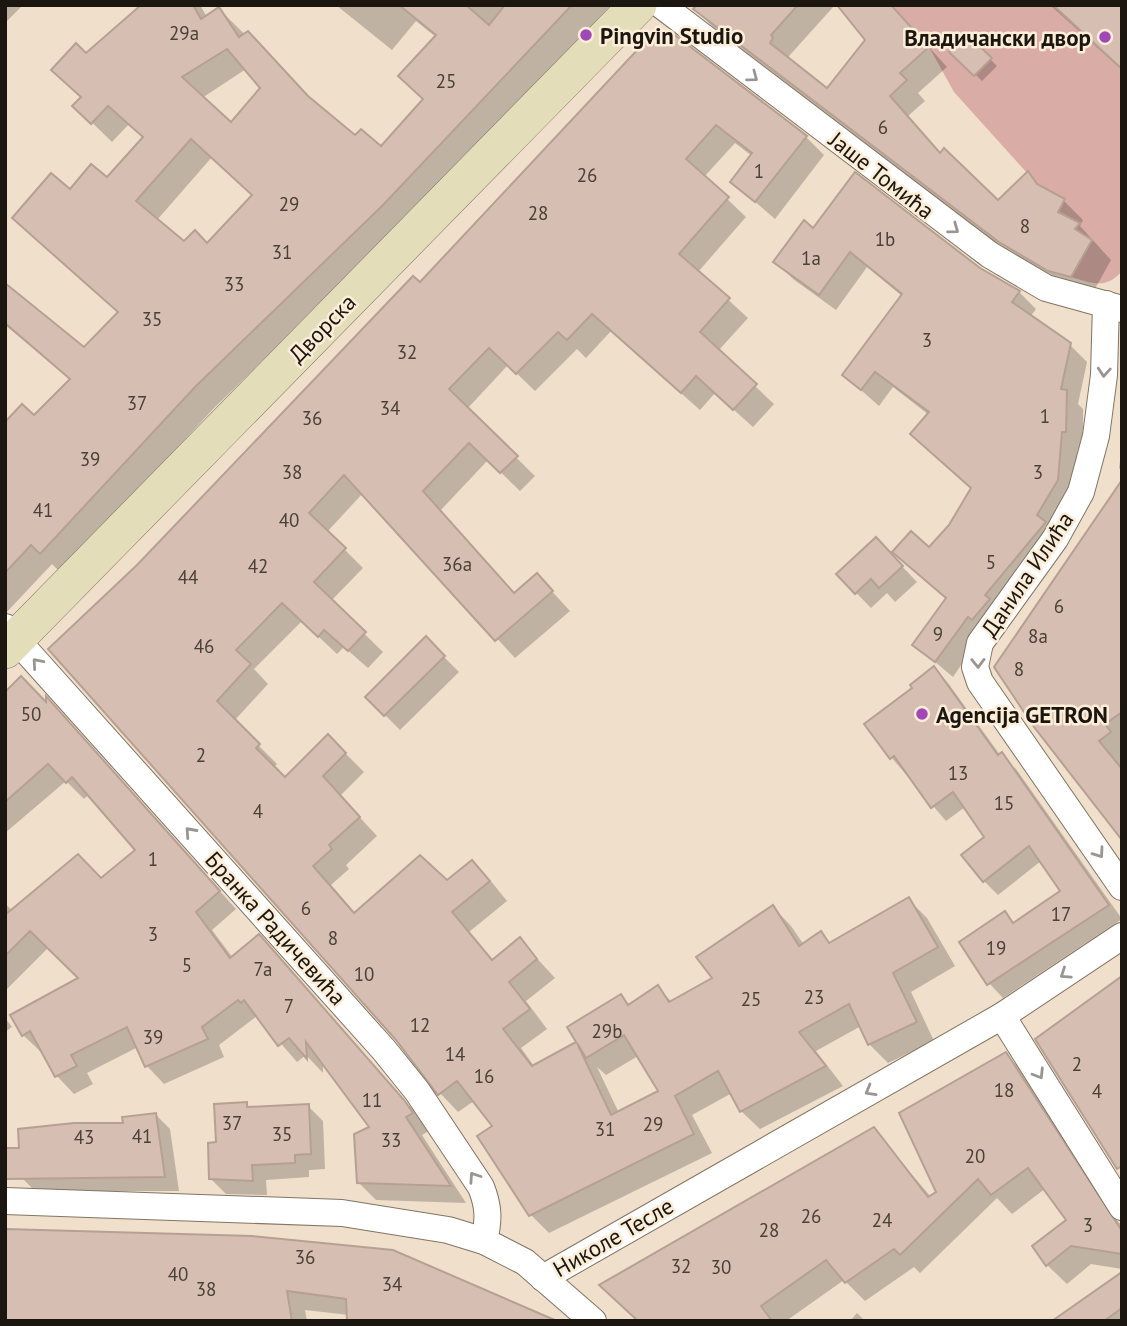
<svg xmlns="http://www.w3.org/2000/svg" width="1127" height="1326" viewBox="0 0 1127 1326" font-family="'PT Sans',sans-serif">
<rect width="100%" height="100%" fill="#efdfcb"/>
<path fill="#d9aca5" d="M891,5H1122V271C1106,290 1091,283 1071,277L1092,239L1075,229L1079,223L1058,212L1064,199L1037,184L954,92L929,47Z"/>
<g fill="#0003" fill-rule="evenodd">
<path d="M5,5H23L5,23Z"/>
<path d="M143,5H200L207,17L219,9L314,103L355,137L381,149L425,100L436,37L416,21L392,50L336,5H611L403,225L215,407L61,573L52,564L5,614V424L34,418L71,380L5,325V286L84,349L119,313L15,218L70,192L108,179L144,138L129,124L112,142L75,106L83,98L86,55ZM246,69L263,88L231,125L202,98ZM212,157L254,196L207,245L185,243L157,220Z"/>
<path d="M699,5H835L789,56V61L827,91L891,5L947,67L918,93L925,101L908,116L941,154L998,203L1028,173L1044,190L1064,201L1083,220L1080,226L1111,260L1091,296L1020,261L714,28L695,9Z"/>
<path d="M1050,5H1122V70Z"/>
<path d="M654,34L806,137L824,155L775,219L732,182L752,156L735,143L704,177L746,217L698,272L748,318L718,351L774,404L753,427L715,393L700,410L611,331L586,358L577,349L535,391L508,365L467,409L535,476L520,491L488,460L440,511L515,595L537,575L570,611L515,658L363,493L327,532L363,568L331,601L383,652L368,668L344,647L337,654L302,621L254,669L268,684L234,721L277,764L273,768L285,779L328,736L364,772L340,796L377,836L346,865L349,869L331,885L356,914L447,882L472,862L490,880L507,901L469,932L493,961L520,940L555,978L526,1001L547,1029L521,1048L534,1066L579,1042L621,996L630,1005L657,987L672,1002L714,978L773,907L791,926L804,945L820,934L831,944L908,899L927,918L955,966L911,992L934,1041L888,1063L869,1044L861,1026L816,1051L843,1086L760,1129L741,1111L732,1093L692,1115L712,1153L549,1233L530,1214L494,1126L474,1101L458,1112L440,1093L138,566L420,285ZM638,1056L660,1092L619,1113L597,1067L606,1075Z"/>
<path d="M967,36L997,66L982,81L952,52Z"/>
<path d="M814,230L979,269L1019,292L1036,309L1030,317L1070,345L1087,362L1078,404L1083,409V448H1078L1074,497L953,677L915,645L947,600L895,552L929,549L950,526L972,489L912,434L929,415L893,387L879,406L844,375L902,296L867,267L836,310L793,279L776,262Z"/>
<path d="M1122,448V471L1119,468Z"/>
<path d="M1122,483V837L1035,726Z"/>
<path d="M876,539L917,582L895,602L887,593L871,608L838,574Z"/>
<path d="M426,639L459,672L400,730L367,697Z"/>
<path d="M934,669L948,683L1000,755L1016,769L1122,919L1003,998L989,983L1005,914L1015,924L1063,892L1041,861L998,895L984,881L987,837L965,807L946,821L891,757L915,688Z"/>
<path d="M5,694L47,705L63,716L236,909L212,930L233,958L276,954L422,1120L429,1131L422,1135L466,1203L376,1200L359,1183L372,1128L323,1062V1073L306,1055L297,1062L257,1016L219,1045L224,1057L164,1084L147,1066L138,1047L87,1073L93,1084L74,1094L57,1076L43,1051L41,1052L23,1035L81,978L49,947L5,991V904L13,911L101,880L137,850L89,794L84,799L66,781L5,833Z"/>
<path d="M5,1018L12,1027L5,1032Z"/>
<path d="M1006,1054L1025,1074L1119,1223H1122V1269L1091,1264L1067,1284L1047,1265L1069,1220L1046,1188L1012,1214L997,1198L920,1273L914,1267L865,1301L844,1280L786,1321H639L874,1130L931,1197L939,1193Z"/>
<path d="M246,1104L250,1108L308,1106L323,1121L325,1169L309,1170V1177L266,1180L267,1195L226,1194L211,1179L218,1144Z"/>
<path d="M156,1115L170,1129L179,1191H35L22,1178Z"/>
<path d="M393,1252L349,1315L305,1310L307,1321H5Z"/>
<path d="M1122,1274V1321H1055Z"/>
<path d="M857,1313L865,1321H850Z"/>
</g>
<g fill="#d6bfb2" stroke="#b6a093" stroke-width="2" fill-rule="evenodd">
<path d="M141,5H193L201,19L219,7L239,37L248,31L308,96L355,135L361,129L381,146L423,99L398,76L436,35L399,5H466L489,25L505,5H572L383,205L195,387L40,554L31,545L5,573V422L22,404L34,415L70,379L5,323V283L84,347L118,312L12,218L51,173L70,189L91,164L107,177L143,137L108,106L91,124L72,106L81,97L51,70L76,43L86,53ZM227,49L260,88L231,122L182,77ZM191,139L252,195L207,243L195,230L184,241L136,201Z"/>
<path d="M697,5H798L771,35L773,38L770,43L827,88L865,40L837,5H891L929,47L900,73L907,80L890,96L940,153L944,148L998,200L1028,171L1037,184L1065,199L1058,212L1080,223L1075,229L1092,240L1071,277L1048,271L999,242L693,9Z"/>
<path d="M1053,5H1122V69Z"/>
<path d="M654,32L664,40L671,32L807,136L755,202L730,182L752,153L716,125L686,159L729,197L679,254L730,298L700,332L757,384L733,410L696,376L681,393L592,314L567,340L558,332L516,374L489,348L449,389L518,456L500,473L469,443L423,491L514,593L537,573L553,591L495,641L344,475L309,513L346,548L314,582L366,632L348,651L324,630L318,637L282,603L236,650L251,664L217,701L260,744L256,748L285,777L328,734L346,753L323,776L360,817L329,845L332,849L313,866L354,913L420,855L447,880L472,860L490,881L452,912L492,960L520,937L537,959L509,982L530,1009L503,1029L532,1066L576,1042L567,1027L621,994L628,1005L658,985L669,1002L712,978L696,957L773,905L799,946L821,931L829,943L909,897L938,947L893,973L917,1022L868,1045L849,1004L799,1032L826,1066L740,1112L718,1071L675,1096L694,1134L529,1216L477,1136L492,1126L457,1081L438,1095L396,1040L48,649L137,565L413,276L420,282ZM624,1035L658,1091L611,1115L577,1043L586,1058Z"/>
<path d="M967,34L992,58L974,76L949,52Z"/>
<path d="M855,172L980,268L1020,291L1012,302L1071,343L1061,389L1067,390L1066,432H1062L1058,480L1037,515L1046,522L985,595L990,599L972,620L968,617L935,662L912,645L946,598L892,552L911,531L929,547L949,525L971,488L910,434L929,412L875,372L861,390L842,375L902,294L850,252L819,295L773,262L804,220L813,228Z"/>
<path d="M1122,480V712L1105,724L1111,732L1099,741L1122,769V840L1034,727L994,667Z"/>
<path d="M876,537L903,566L879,588L871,579L855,594L836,574Z"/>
<path d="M426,636L445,656L384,716L365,697Z"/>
<path d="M934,666L998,755L1002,752L1109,905L987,985L959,942L1005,911L1013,923L1060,891L1029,846L983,882L961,855L984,837L953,792L931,808L894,756L890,759L864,724L912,688L910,685Z"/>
<path d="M21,676L46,702V696L220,891L196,912L230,958L259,934L404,1100L413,1113L406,1117L451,1186L357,1183L354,1134L369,1127L306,1042L307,1059L289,1038L278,1046L244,1000L241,1003L238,1000L202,1027L208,1039L145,1067L127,1027L71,1055L77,1066L55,1077L30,1031L22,1036L10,1015L78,978L30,931L5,956V915L78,854L101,878L135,850L72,777L66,783L48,764L5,802V692Z"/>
<path d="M1122,976V1166L1117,1169L1035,1039Z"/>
<path d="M1006,1052L1122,1231V1254L1071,1246L1046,1266L1032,1246L1066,1220L1028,1168L991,1195L978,1179L900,1255L894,1249L845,1283L826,1260L761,1306L772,1321H638L599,1285L874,1127L928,1197L936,1192L899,1113Z"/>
<path d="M247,1102V1107L309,1104L311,1154L295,1155V1163L252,1165L253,1181L209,1179L208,1143L216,1142L214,1104Z"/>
<path d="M156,1113L165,1177L5,1179V1148H19L18,1129L74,1123H123L122,1117Z"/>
<path d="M5,1229L252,1236L393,1250L557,1321H347L346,1299L287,1291L292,1321H5Z"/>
<path d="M1122,1272V1308L1104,1321H1052Z"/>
</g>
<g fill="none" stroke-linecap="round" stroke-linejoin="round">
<defs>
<g id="minor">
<path d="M661,5L990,255L1046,288L1122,309"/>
<path d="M1106,304L1104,375L1096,436L1081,492L1055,539L980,643L975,667L980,682L1122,887"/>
<path d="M5,627L384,1050L417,1091L481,1187C489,1207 489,1220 484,1241"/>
<path d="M1002,1016L1122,1207"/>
<path d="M5,1201L342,1213L448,1230L484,1241L525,1262L593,1321"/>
<path d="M543,1278L1002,1016L1122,936"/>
</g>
<path id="secondary" d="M5,650L638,5"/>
</defs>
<use href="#minor" stroke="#827563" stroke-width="28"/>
<use href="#secondary" stroke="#827563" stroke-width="38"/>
<use href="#minor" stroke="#fff" stroke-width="26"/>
<use href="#secondary" stroke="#e4ddba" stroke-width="37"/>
</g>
<defs><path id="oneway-chevron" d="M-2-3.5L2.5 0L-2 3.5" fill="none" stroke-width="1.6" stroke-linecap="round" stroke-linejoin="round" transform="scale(1.75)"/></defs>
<g stroke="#989693">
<use href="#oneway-chevron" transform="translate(753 77) rotate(37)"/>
<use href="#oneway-chevron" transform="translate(954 229) rotate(36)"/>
<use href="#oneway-chevron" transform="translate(1104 372) rotate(94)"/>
<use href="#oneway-chevron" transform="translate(37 663) rotate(-131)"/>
<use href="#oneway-chevron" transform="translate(978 663) rotate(89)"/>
<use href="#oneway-chevron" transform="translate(190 832) rotate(-132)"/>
<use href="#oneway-chevron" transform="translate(1099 853) rotate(55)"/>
<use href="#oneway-chevron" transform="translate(1065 974) rotate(146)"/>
<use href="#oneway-chevron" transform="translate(1039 1074) rotate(58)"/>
<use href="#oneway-chevron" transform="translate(870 1091) rotate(150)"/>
<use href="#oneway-chevron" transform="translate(474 1177) rotate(-124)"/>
</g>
<g fill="#a049b6" stroke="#fcedd8" stroke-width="2.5">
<circle cx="586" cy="35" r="7"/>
<circle cx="1105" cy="37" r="7"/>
<circle cx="922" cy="714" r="7"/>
</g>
<g text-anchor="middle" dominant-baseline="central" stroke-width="5" stroke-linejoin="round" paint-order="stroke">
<g font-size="19" fill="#4a4038">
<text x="184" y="33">29a</text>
<text x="446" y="81">25</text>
<text x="883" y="127">6</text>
<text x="759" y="171">1</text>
<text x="587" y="175">26</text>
<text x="289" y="204">29</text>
<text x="538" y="213">28</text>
<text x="1025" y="226">8</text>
<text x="885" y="239">1b</text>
<text x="282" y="252">31</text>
<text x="811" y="258">1a</text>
<text x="234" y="284">33</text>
<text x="152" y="319">35</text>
<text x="927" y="340">3</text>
<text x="407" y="352">32</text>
<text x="137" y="403">37</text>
<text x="390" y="408">34</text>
<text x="1045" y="416">1</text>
<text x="312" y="418">36</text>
<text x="90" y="459">39</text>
<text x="292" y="472">38</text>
<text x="1038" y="472">3</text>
<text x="43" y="510">41</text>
<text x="289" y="520">40</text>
<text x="991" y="562">5</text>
<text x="457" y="564">36a</text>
<text x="258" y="566">42</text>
<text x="188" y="577">44</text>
<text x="1059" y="606">6</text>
<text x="938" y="634">9</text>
<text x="1038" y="636">8a</text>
<text x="204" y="646">46</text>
<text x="1019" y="669">8</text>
<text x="31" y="714">50</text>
<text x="201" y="755">2</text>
<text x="958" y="773">13</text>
<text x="1004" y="803">15</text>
<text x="258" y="811">4</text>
<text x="153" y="859">1</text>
<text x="306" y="908">6</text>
<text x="1061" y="914">17</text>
<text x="153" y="934">3</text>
<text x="333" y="938">8</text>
<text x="996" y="948">19</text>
<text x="187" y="965">5</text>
<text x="263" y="969">7a</text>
<text x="364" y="974">10</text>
<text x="814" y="997">23</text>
<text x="751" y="999">25</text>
<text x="289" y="1006">7</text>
<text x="420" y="1025">12</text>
<text x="607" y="1031">29b</text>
<text x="153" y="1037">39</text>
<text x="455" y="1054">14</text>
<text x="1077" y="1064">2</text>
<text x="484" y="1076">16</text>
<text x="1004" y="1090">18</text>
<text x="1097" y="1091">4</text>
<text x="372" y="1100">11</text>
<text x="232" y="1123">37</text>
<text x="653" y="1124">29</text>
<text x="605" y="1129">31</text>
<text x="282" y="1134">35</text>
<text x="142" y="1136">41</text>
<text x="84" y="1137">43</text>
<text x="391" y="1140">33</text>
<text x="975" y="1156">20</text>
<text x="811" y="1216">26</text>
<text x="882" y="1220">24</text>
<text x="1088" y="1225">3</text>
<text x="769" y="1230">28</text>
<text x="305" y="1257">36</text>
<text x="681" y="1266">32</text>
<text x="721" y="1267">30</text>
<text x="178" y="1274">40</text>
<text x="392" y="1284">34</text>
<text x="206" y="1289">38</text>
</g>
<g font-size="23" font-weight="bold" fill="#1b160f" stroke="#fcedd8" text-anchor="start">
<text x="600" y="35">Pingvin Studio</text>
<text x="1091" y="37" text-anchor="end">Владичански двор</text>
<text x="936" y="714">Agencija GETRON</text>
</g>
<g font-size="23" fill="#1b160f" stroke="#fcedd8">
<text transform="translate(882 175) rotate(38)">Јаше Томића</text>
<text transform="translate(322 328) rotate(-46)">Дворска</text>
<text transform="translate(1027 574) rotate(-56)">Данила Илића</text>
<text transform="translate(276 928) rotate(48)">Бранка Радичевића</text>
<text transform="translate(613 1237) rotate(-30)">Николе Тесле</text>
</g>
</g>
<rect width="1127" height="1326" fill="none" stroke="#1b160f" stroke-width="14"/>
</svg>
